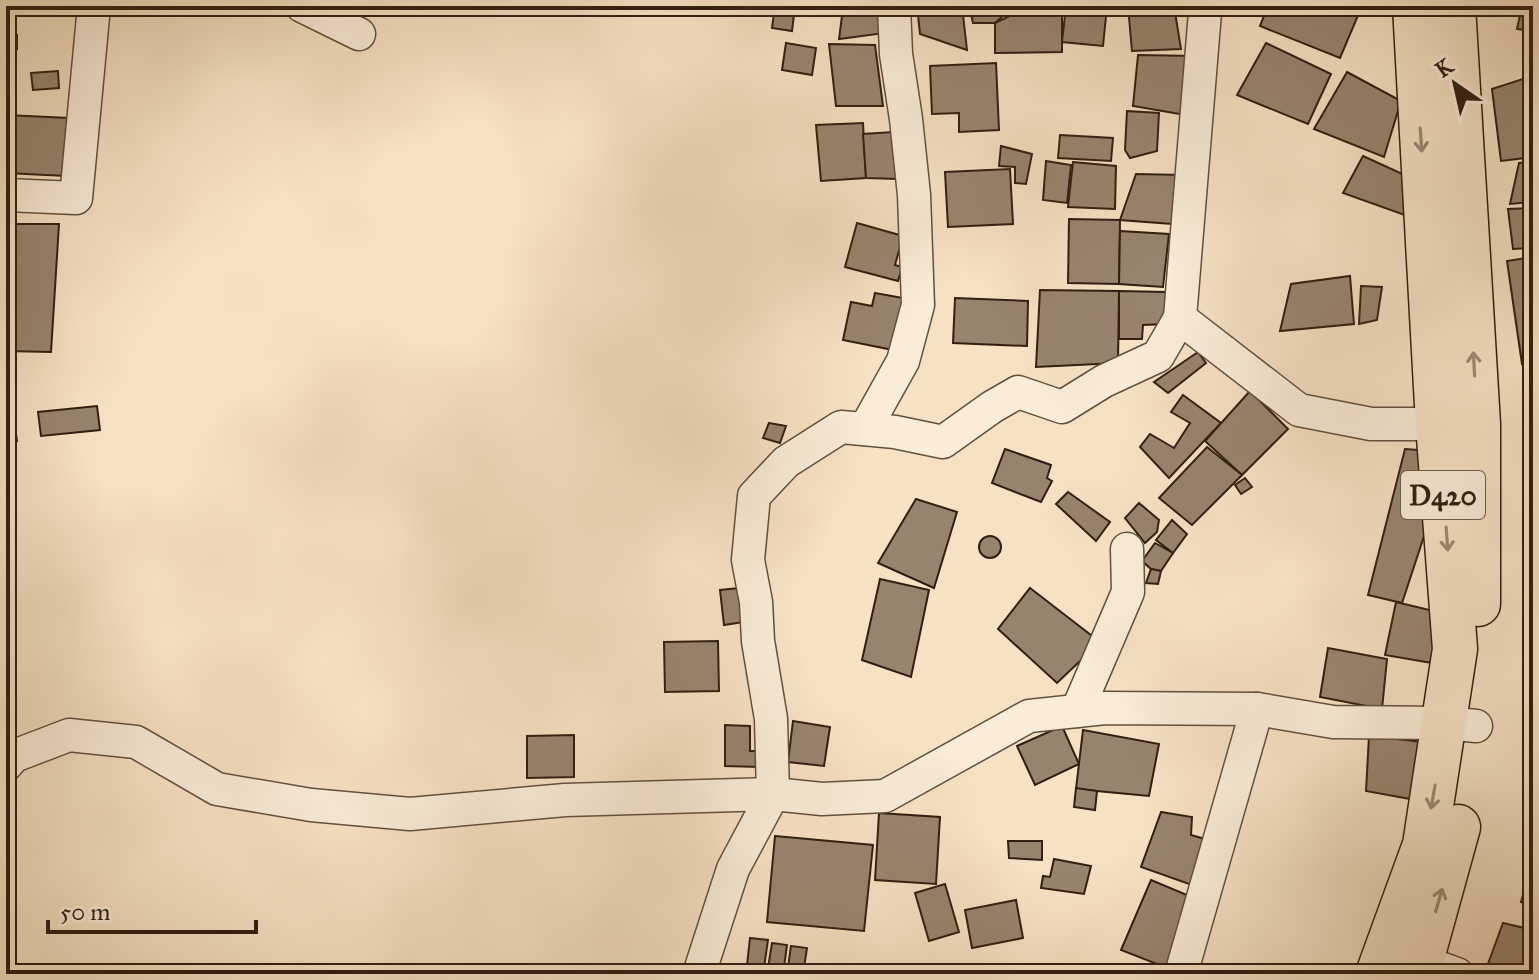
<svg xmlns="http://www.w3.org/2000/svg" width="1539" height="980" viewBox="0 0 1539 980" font-family="'IM FELL Great Primer',serif">
<rect width="100%" height="100%" fill="#f6e1c3"/>
<filter id="stains"><feTurbulence type="fractalNoise" baseFrequency=".0025" numOctaves="4"/><feColorMatrix values="0 0 0 0 .2 0 0 0 0 .09 0 0 0 0 .02 0 0 0 .5 -.17"/></filter>
<radialGradient id="worn" r=".72"><stop offset=".6" stop-color="#630" stop-opacity="0"/><stop offset="1" stop-color="#630" stop-opacity=".3"/></radialGradient>
<g fill="#97846e" stroke="#301f12" stroke-width="2">
<path d="M775,6H795L792,31L772,28Z"/>
<path d="M829,6H884L885,33L839,39L842,16L828,13Z"/>
<path d="M917,6H962L967,50L920,34Z"/>
<path d="M969,6H1010V10L995,23H973Z"/>
<path d="M1017,6H1062V52L995,53V23L1014,14Z"/>
<path d="M1066,6H1107L1103,46L1062,42Z"/>
<path d="M1128,6H1174L1181,49L1132,51Z"/>
<path d="M1268,6H1362L1340,58L1260,26Z"/>
<path d="M1522,6H1533V31L1517,29Z"/>
<path d="M6,35H17V49L10,48V59L6,60Z"/>
<path d="M786,43L816,48L812,75L782,70Z"/>
<path d="M1266,43L1331,74L1308,124L1237,95Z"/>
<path d="M829,44L875,45L883,106H836Z"/>
<path d="M1138,55L1197,56L1186,115L1133,106Z"/>
<path d="M996,63L999,130L959,132V113L932,114L930,66Z"/>
<path d="M58,71L59,88L33,90L31,73Z"/>
<path d="M1347,72L1401,101L1384,157L1314,129Z"/>
<path d="M1532,76L1533,157L1501,161L1492,89Z"/>
<path d="M1127,111L1159,113L1157,151L1130,158L1125,150Z"/>
<path d="M6,115L69,118L66,176L6,173Z"/>
<path d="M863,123L866,178L821,181L816,125Z"/>
<path d="M893,132L898,179L866,178L863,134Z"/>
<path d="M1060,135L1113,138L1111,161L1058,158Z"/>
<path d="M1001,146L1032,154L1026,184L1015,183V167L999,166Z"/>
<path d="M1363,156L1420,182L1413,218L1343,193Z"/>
<path d="M1046,161L1071,165L1067,203L1043,200Z"/>
<path d="M1073,162L1116,166L1115,209L1068,207Z"/>
<path d="M1533,162V202L1510,204L1519,163Z"/>
<path d="M1010,169L1013,224L948,227L945,172Z"/>
<path d="M1136,174L1184,175L1172,224L1120,220Z"/>
<path d="M1533,208V248L1513,249L1508,209Z"/>
<path d="M1069,219L1120,220L1119,284L1068,283Z"/>
<path d="M857,223L903,236L895,265L902,267L898,281L845,267Z"/>
<path d="M6,224H59L51,352L7,351Z"/>
<path d="M1120,231L1169,234L1163,287L1119,284Z"/>
<path d="M1533,257V359L1522,364L1507,261Z"/>
<path d="M1350,276L1354,324L1280,331L1291,284Z"/>
<path d="M1361,286L1382,287L1377,320L1359,324Z"/>
<path d="M1040,290L1119,291L1118,363L1036,367Z"/>
<path d="M1119,291L1166,292L1165,324L1143,325L1142,339H1119Z"/>
<path d="M875,293L903,298L893,350L843,340L851,302L872,306Z"/>
<path d="M955,298L1028,301L1027,346L953,343Z"/>
<path d="M1198,352L1206,363L1168,393L1154,382Z"/>
<path d="M6,362L17,441L6,442Z"/>
<path d="M1250,391L1288,429L1242,475L1205,441Z"/>
<path d="M1183,395L1221,423L1169,478L1140,447L1150,434L1174,448L1190,423L1171,412Z"/>
<path d="M97,406L100,430L41,436L38,412Z"/>
<path d="M769,423L786,426L780,443L763,438Z"/>
<path d="M1207,447L1242,475L1192,525L1159,498Z"/>
<path d="M1005,449L1051,465L1047,478L1052,481L1041,502L992,483Z"/>
<path d="M1405,449L1431,451L1428,524L1402,603L1368,595Z"/>
<path d="M1245,478L1252,487L1241,494L1235,485Z"/>
<path d="M1068,492L1110,522L1096,541L1056,504Z"/>
<path d="M916,499L957,512L934,588L878,563Z"/>
<path d="M1139,503L1159,520L1157,532L1145,543L1125,518Z"/>
<path d="M1172,520L1187,534L1173,553L1156,540Z"/>
<circle cx="990" cy="547" r="11"/>
<path d="M1155,543L1173,553L1161,571L1151,569L1142,561Z"/>
<path d="M1151,569L1161,571L1158,584L1146,583Z"/>
<path d="M880,579L929,590L911,677L862,660Z"/>
<path d="M739,588L744,622L724,625L720,590Z"/>
<path d="M1030,588L1100,642L1057,683L998,629Z"/>
<path d="M1396,602L1442,613L1438,664L1385,655Z"/>
<path d="M718,641L719,691L665,692L664,642Z"/>
<path d="M1328,648L1387,659L1382,709L1320,697Z"/>
<path d="M793,721L830,727L824,766L788,762Z"/>
<path d="M725,725L750,726V751H759V767L725,766Z"/>
<path d="M1062,726L1079,764L1035,785L1017,746Z"/>
<path d="M1083,730L1159,744L1149,796L1076,789Z"/>
<path d="M574,735V777L527,778V736Z"/>
<path d="M1369,736L1442,744L1432,803L1366,791Z"/>
<path d="M1076,788L1097,791L1095,810L1074,807Z"/>
<path d="M1161,812L1192,817L1191,835L1205,839L1192,885L1141,867Z"/>
<path d="M879,813L940,817L936,884L875,880Z"/>
<path d="M775,836L873,845L864,931L767,922Z"/>
<path d="M1008,841H1042V860L1009,858Z"/>
<path d="M1054,859L1091,866L1084,894L1041,888L1043,876L1050,877Z"/>
<path d="M1533,860V906L1521,902Z"/>
<path d="M1151,880L1187,895L1167,968L1121,950Z"/>
<path d="M945,884L959,932L929,941L915,893Z"/>
<path d="M1016,900L1023,938L972,948L965,910Z"/>
<path d="M1503,923L1533,930V974L1485,972Z"/>
<path d="M750,938L768,940L763,974H746Z"/>
<path d="M772,943L787,945L783,974H767Z"/>
<path d="M791,946L807,948L803,974H787Z"/>
</g>
<g fill="none" stroke-linecap="round" stroke-linejoin="round">
<defs>
<g id="street">
<path d="M302,6L359,34"/>
<path d="M6,195L76,198L94,6"/>
<path d="M1180,318L1205,12L1202,6"/>
<path d="M865,429L903,361L918,305L914,195L906,119L896,54L894,6"/>
<path d="M1077,711L1128,592L1127,549"/>
<path d="M6,765L14,756L69,735L136,742L217,789L311,805L410,814L565,800L773,794L822,799L885,796L1029,716L1105,708L1257,709L1333,722L1446,723L1476,726"/>
<path d="M1421,961L1457,974"/>
<path d="M699,974L733,869L773,794L771,719L758,641L756,602L748,560L754,496L786,462L841,427L895,432L943,442L992,407L1018,392L1062,407L1104,381L1158,356L1180,318L1299,410L1371,424H1459"/>
<path d="M1181,974L1257,709"/>
</g>
<g id="highway">
<path d="M1453,6L1478,424V604"/>
<path d="M1378,974L1425,845L1455,649L1438,424L1415,6"/>
<path d="M1415,974L1421,961L1458,827"/>
</g>
</defs>
<use href="#street" stroke="#62503e" stroke-width="35"/>
<use href="#highway" stroke="#301f12" stroke-width="47"/>
<use href="#street" stroke="#f9ecd8" stroke-width="32"/>
<use href="#highway" stroke="#f6e1c3" stroke-width="44"/>
</g>
<defs><path id="oneway-shaft" d="M-6 0H5M1.5-3L5.5 0L1.5 3" fill="none" stroke-width="1.6" stroke-linecap="round" stroke-linejoin="round" transform="scale(2)"/></defs>
<g stroke="#9d8a73">
<use href="#oneway-shaft" transform="translate(1421 140) rotate(86)"/>
<use href="#oneway-shaft" transform="translate(1474 364) rotate(-93)"/>
<use href="#oneway-shaft" transform="translate(1447 539) rotate(86)"/>
<use href="#oneway-shaft" transform="translate(1433 797) rotate(100)"/>
<use href="#oneway-shaft" transform="translate(1439 900) rotate(-74)"/>
</g>
<g text-anchor="middle" dominant-baseline="central" stroke-width="6" stroke-linejoin="round" paint-order="stroke">
<rect fill="#f9ecd8" stroke="#6c5c4d" stroke-width="2" x="1401" y="471" width="84" height="48" rx="6"/>
<g font-size="28" font-weight="bold" fill="#301f12">
<text x="1443" y="495">D420</text>
</g>
</g>
<rect width="1539" height="980" fill="none" stroke="#f6e1c3" stroke-width="32"/>
<rect x="8" y="8" width="1523" height="964" fill="none" stroke="#301f12" stroke-width="4"/>
<rect x="16" y="16" width="1507" height="948" fill="none" stroke="#301f12" stroke-width="2"/>
<g transform="translate(1455 84) rotate(326)" stroke="#f9ecd8" stroke-width="6" paint-order="stroke">
<path d="M0-6L14 30L0 20L-14 30Z" fill="#301f12"/>
<text y="-12" font-size="22" font-weight="bold" text-anchor="middle" fill="#301f12">K</text>
</g>
<path d="M48 920v12h208v-12" fill="none" stroke="#301f12" stroke-width="4"/>
<text x="60" y="920" font-size="24" fill="#301f12" stroke="#f9ecd8" stroke-width="6" paint-order="stroke">50 m</text>
<rect width="100%" height="100%" filter="url(#stains)"/>
<rect width="100%" height="100%" fill="url(#worn)"/>
</svg>
